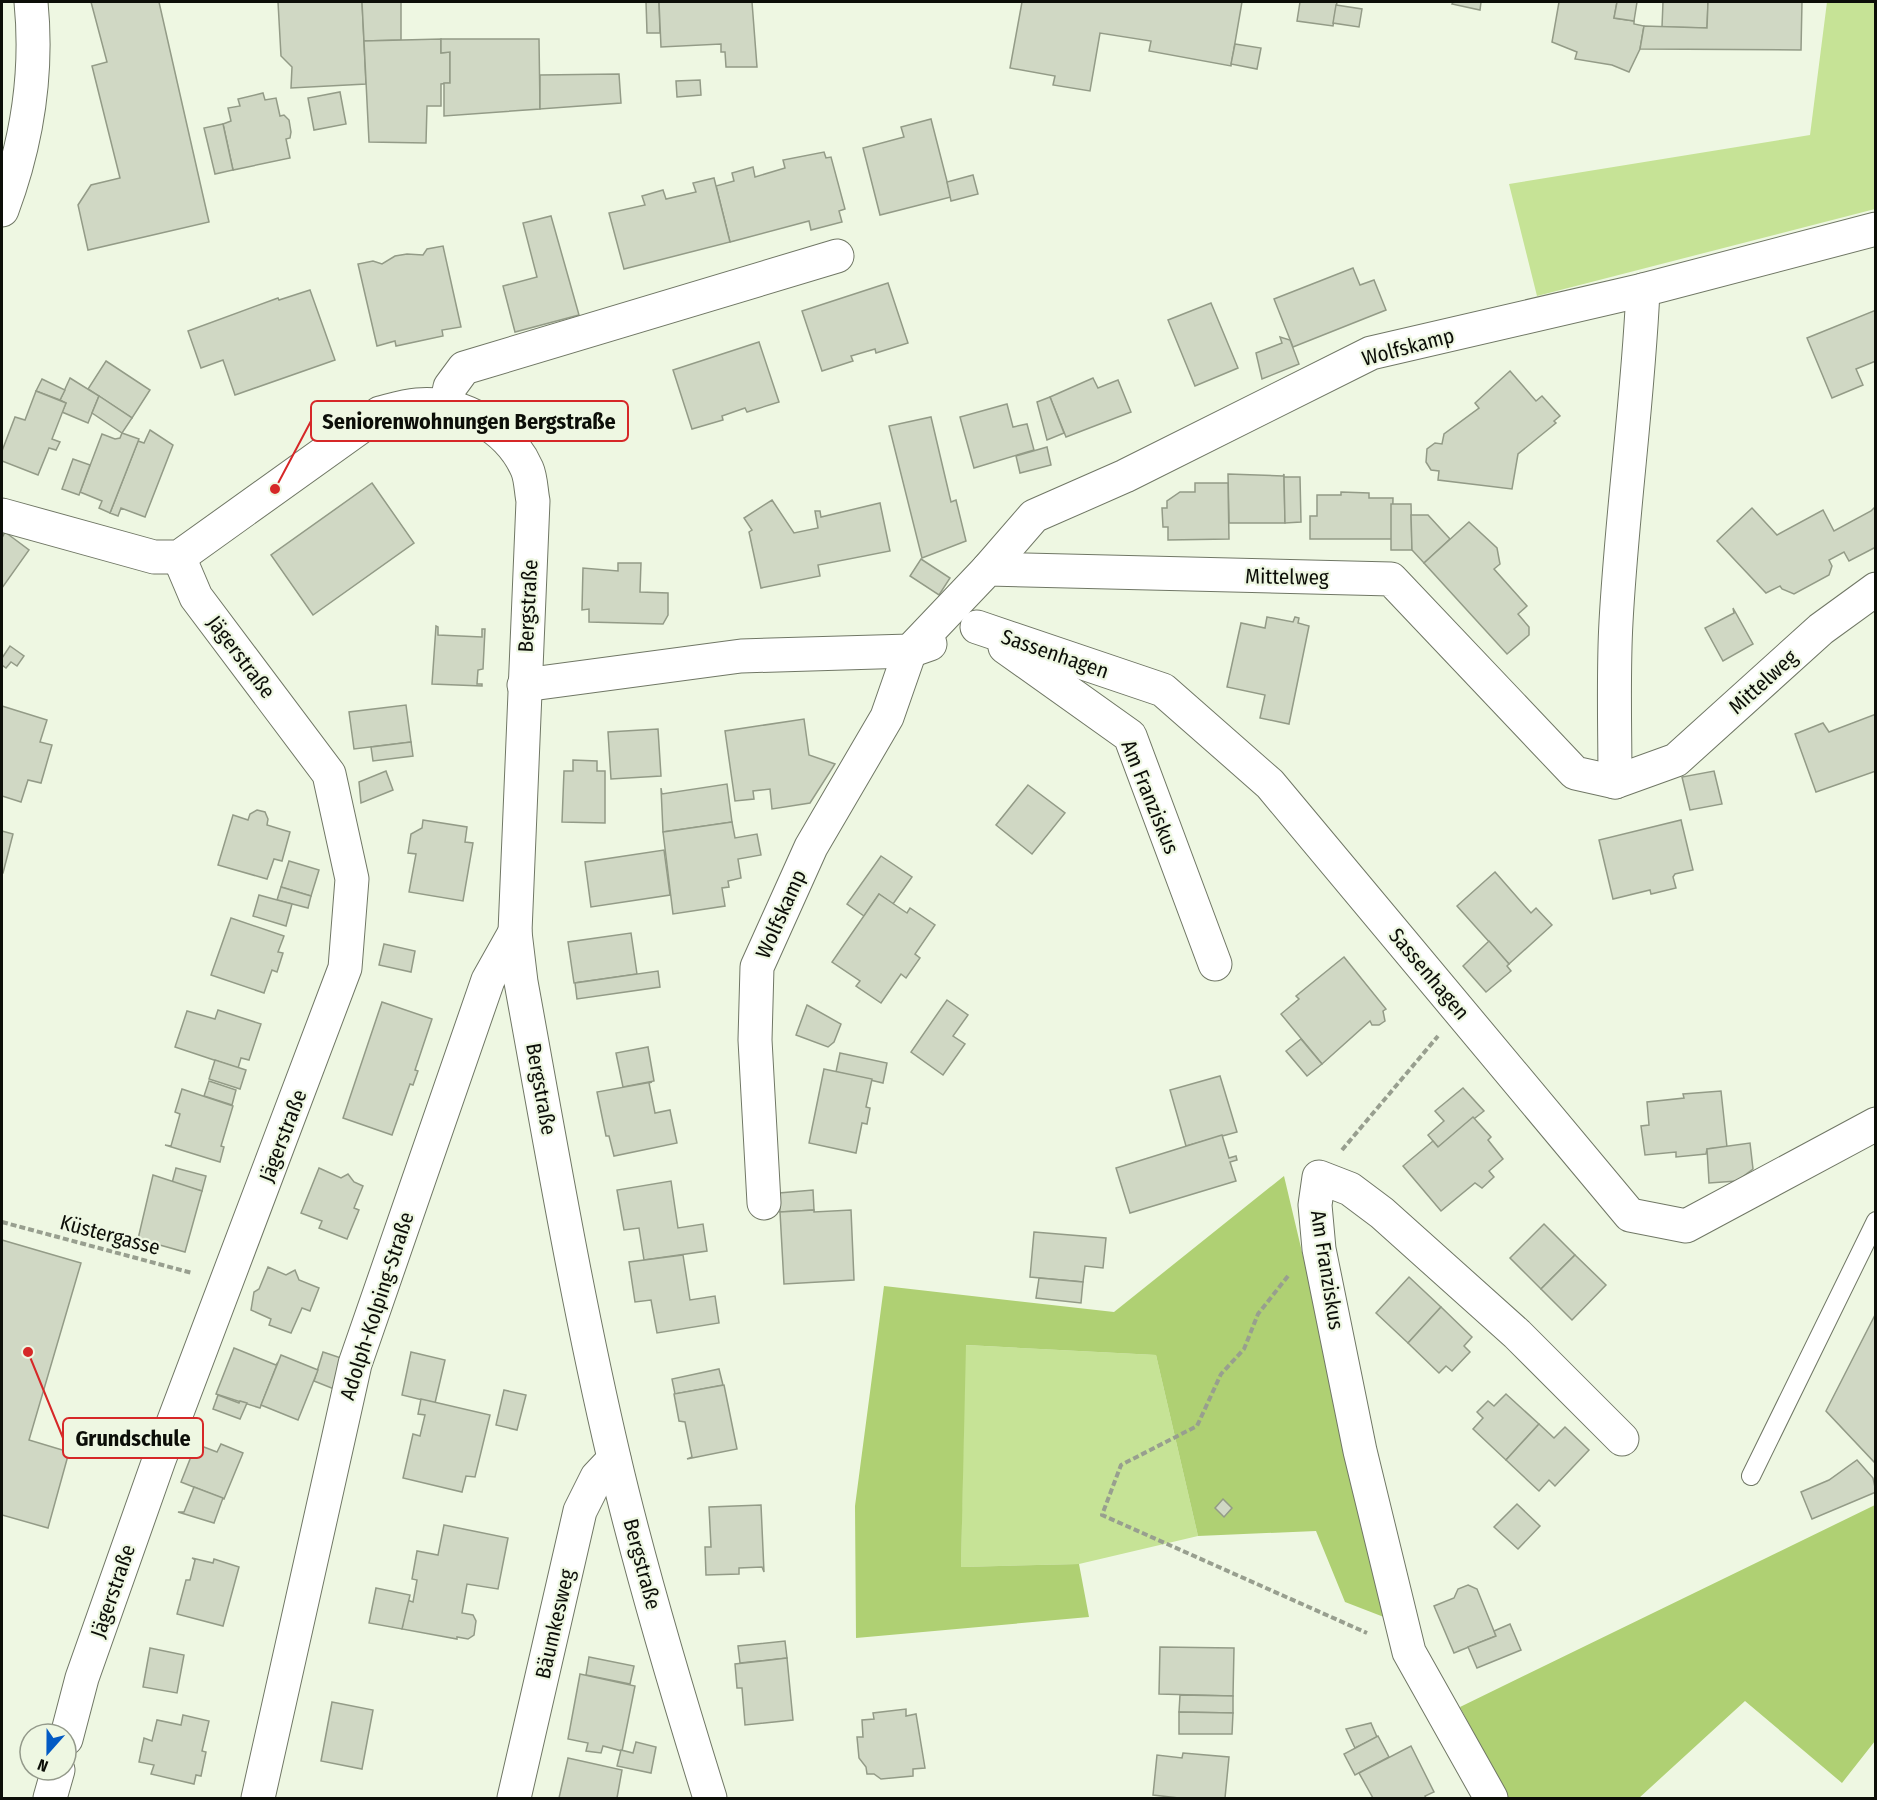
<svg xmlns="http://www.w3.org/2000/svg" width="1877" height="1800" viewBox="0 0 1877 1800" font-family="'Fira Sans Condensed',sans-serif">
<rect width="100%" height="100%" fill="#eef7e2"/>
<g fill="#c6e396">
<path d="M1827,2H1875V209L1537,296L1509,184L1810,135Z"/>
<path d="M965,1345L1156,1355L1198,1536L1079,1564L961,1567Z"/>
</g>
<g fill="#afd073">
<path d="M1284,1176L1389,1619L1345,1602L1316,1531L1198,1536L1156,1355L966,1345L961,1567L1079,1564L1089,1617L856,1638L855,1506L884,1286L1114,1312Z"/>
<path d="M1875,1505V1741L1842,1783L1745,1701L1639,1798H1508L1460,1707Z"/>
</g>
<g fill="#d0d8c4" stroke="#939b87" stroke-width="1.5">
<path d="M91,2H159L209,222L88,250L78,205L91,185L120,178L92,66L107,62Z"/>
<path d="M278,2H362L366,84L291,88L292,67L281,56Z"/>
<path d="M362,2H401V40L364,41Z"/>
<path d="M646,2H659L660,33H647Z"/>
<path d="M659,2H752L757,67H726L725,52H721V44L661,47Z"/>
<path d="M1022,2H1242L1231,66L1149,51L1151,41L1100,33L1090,91L1053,85L1055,76L1010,68Z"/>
<path d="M1300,2H1337L1333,26L1297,21Z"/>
<path d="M1453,2H1481L1480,10L1452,4Z"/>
<path d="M1559,2H1617L1614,18L1634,21V24L1644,26L1640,49L1629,72L1612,65L1575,59L1577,52L1552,42Z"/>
<path d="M1617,2H1637L1634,21L1614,18Z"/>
<path d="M1663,2H1708L1707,28L1662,27Z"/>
<path d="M1708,2H1802L1801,50L1640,49L1644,26L1707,28Z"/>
<path d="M1336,5L1362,9L1359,27L1333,23Z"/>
<path d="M441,39V53L450,52V83L441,84V106H427L426,143L369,142L364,41Z"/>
<path d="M441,39H539L540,109L444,116V83H450V52L441,53Z"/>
<path d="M1235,44L1261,48L1257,69L1231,64Z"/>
<path d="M619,74L621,103L540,109V75Z"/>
<path d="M700,80L701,95L677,97L676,81Z"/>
<path d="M340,92L346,124L314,130L308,98Z"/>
<path d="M263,93L265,100L276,98L280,116L284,115L289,120L291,132L290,138L286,139L290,158L233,170L223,124L231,121L228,108L240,106L238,99Z"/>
<path d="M931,119L951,197L880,215L863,148L904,137L901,127Z"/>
<path d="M223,124L233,170L215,174L204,128Z"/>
<path d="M824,152L826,158L831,157L845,209L839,211L842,222L811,230L809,221L730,242L716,186L734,181L732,173L753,167L755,177L785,168L783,160Z"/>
<path d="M973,175L978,194L951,201L947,182Z"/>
<path d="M714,178L730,242L624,269L609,213L645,205L642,196L663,190L666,199L696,192L693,183Z"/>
<path d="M551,216L579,315L515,332L503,286L537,277L523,223Z"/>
<path d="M443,246L461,327L442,330L443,336L396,346L395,341L377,346L358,264L373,261L382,264L395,256L407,254L423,255L427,249Z"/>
<path d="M1353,268L1360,285L1374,280L1386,310L1293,347L1274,299Z"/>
<path d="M888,283L908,343L876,353L875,349L851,356L853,361L822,371L802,311Z"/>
<path d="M310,290L335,360L235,395L223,360L201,368L188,331L278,298L279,300Z"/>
<path d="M1211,303L1238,368L1195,386L1168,320Z"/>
<path d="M1876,310V361L1856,369L1863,385L1832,398L1807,338Z"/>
<path d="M1280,337L1290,340L1299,364L1262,379L1256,353L1282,343Z"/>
<path d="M759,342L779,402L747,412L745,408L722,416L723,420L692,429L673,370Z"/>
<path d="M106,361L150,390L132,418L88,389Z"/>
<path d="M1510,371L1536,401L1542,396L1560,416L1554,421L1556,423L1518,454L1512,489L1438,480L1439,471L1431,470L1426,462L1427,449L1435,443L1442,444L1444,434L1479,408L1475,403Z"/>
<path d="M70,378L99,396L88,423L62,412L66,403L60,400Z"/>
<path d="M1093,378L1098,388L1118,380L1131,412L1066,437L1050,397Z"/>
<path d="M42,379L65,390L60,400L36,391Z"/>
<path d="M36,391L66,403L52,439L60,442L56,450L49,448L38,475L2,461V451L15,417L25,420Z"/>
<path d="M99,396L132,418L122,433L92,413Z"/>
<path d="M1050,397L1064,433L1047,440L1037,402Z"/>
<path d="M1007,404L1013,427L1027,424L1034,450L974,468L960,417Z"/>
<path d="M931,417L951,502L956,500L966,541L922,558L889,426Z"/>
<path d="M150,430L173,445L145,517L121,508L118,516L110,513L138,441L144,443Z"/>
<path d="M122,433L139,439L110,513L99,508L102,501L80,492L102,434L115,439L120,438Z"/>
<path d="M1047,447L1051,465L1020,473L1016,456Z"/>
<path d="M73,459L90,465L79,495L62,489Z"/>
<path d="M1228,474L1283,476L1284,474L1285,523H1229Z"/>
<path d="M1284,477H1300L1301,522L1285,523Z"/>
<path d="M372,483L414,543L313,615L271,555Z"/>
<path d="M1195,483H1228L1229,539L1168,540V527H1163L1162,508H1167V501L1180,492H1195Z"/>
<path d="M1341,492L1369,493V498H1393L1392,539H1310V516H1317V495H1341Z"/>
<path d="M772,500L794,533L818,528L815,511H820L821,517L880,503L890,551L818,565L820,576L761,588L749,532L752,530L744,518Z"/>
<path d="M1391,504H1411L1412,550H1391Z"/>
<path d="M1876,506V547L1849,561L1844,552L1829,560L1832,566L1829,575L1794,594L1782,589L1780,586L1766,593L1717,541L1752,508L1777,535L1823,510L1834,531L1871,511Z"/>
<path d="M1411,515H1428L1450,539L1424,563L1412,550Z"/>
<path d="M1469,522L1497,548L1500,564L1494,569L1527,606L1518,614L1529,627V635L1507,654L1424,563Z"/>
<path d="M5,532L29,550L2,588V538Z"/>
<path d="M921,559L950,578L939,595L910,576Z"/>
<path d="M618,563H641L640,592L668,593V615L663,624L589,622V609L582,610L583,568L618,571Z"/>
<path d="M1733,608L1753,644L1723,661L1705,628L1734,613Z"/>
<path d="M1267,617L1293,622L1295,617L1299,618L1298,623L1309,626L1289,724L1260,718L1265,695L1227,687L1241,623L1265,628Z"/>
<path d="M436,626L438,627V635L482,637V629H485L483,669L478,670L477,684H482V686L432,684Z"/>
<path d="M10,646L24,656L17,666L11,662L6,668L2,665V658Z"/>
<path d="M406,705L411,742L354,749L349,712Z"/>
<path d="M2,706L47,720L40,742L52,745L41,783L28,780L21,802L2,796Z"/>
<path d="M1876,714V771L1816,792L1795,734L1823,723L1829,732Z"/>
<path d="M804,719L809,755L835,764L810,803L772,809L770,789L753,791L754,799L735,801L725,731Z"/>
<path d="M658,729L661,776L611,779L608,732Z"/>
<path d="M411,742L413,756L373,761L371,747Z"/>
<path d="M573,760L597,761V771H605V823L562,822L564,771H573Z"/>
<path d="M386,771L393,790L361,803L359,782Z"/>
<path d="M1714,771L1722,804L1690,810L1682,777Z"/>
<path d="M727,784L732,822L663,832L661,788L662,794Z"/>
<path d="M1028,785L1065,813L1032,854L996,825Z"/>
<path d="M257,810L265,812L268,819L267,825L290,832L282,861L274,859L267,879L218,865L233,815L248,820L250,814Z"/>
<path d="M423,820L467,827L465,842L473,843L463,901L409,892L416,854L408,853L411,834L422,828Z"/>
<path d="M1681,820L1693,870L1675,874L1673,877L1676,888L1651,894L1650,890L1613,899L1599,840Z"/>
<path d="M732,822L735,838L757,834L761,855L738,859L741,878L728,881L729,887L722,888L725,906L673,914L663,832Z"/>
<path d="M2,831L13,834L3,873H2Z"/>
<path d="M664,850L670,895L591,907L585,862Z"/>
<path d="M881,856L912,877L893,904L879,894L864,916L847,904Z"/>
<path d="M289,861L319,870L311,896L281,887Z"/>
<path d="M1495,872L1531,913L1536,908L1552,925L1509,964L1457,906Z"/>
<path d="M281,887L311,896L308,908L277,900Z"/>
<path d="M879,894L907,913L910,908L935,925L915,954L920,958L906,978L901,974L881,1003L856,986L860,981L832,962Z"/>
<path d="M259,895L292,904L286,926L253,916Z"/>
<path d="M231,918L284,936L278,952L283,953L277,972L272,970L264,993L211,975Z"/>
<path d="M631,933L637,974L574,983L568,942Z"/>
<path d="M1489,941L1509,964L1507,966L1511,971L1486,992L1463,966Z"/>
<path d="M384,944L415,951L411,972L379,965Z"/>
<path d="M1344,957L1386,1009L1383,1011L1385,1021L1379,1025H1372L1370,1021L1322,1064L1281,1014L1299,999L1296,996Z"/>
<path d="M658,971L660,987L577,999L575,983Z"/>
<path d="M947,1000L968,1015L953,1036L965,1044L943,1075L911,1052Z"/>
<path d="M382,1002L432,1019L415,1070L418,1071L413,1085L410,1084L392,1135L343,1118Z"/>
<path d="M807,1005L841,1024L834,1042L828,1047L796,1035Z"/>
<path d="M218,1010L261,1024L249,1060L241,1058L238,1068L175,1047L187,1011L215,1019Z"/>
<path d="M1301,1039L1322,1064L1307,1076L1286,1051Z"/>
<path d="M648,1047L654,1081L623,1087L616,1053Z"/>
<path d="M840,1053L887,1063L883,1083L836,1072Z"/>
<path d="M215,1060L246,1070L240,1089L209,1079Z"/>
<path d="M824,1069L872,1079L866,1107L870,1108L867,1124L862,1123L856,1153L809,1143Z"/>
<path d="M1220,1076L1237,1132L1186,1146L1170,1090Z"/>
<path d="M209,1081L236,1090L232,1105L204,1096Z"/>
<path d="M652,1082L649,1083L655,1113L670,1110L677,1143L614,1156L609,1136H606L597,1092Z"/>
<path d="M1463,1088L1484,1111L1438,1147L1428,1135L1444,1121L1435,1111Z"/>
<path d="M182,1089L233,1106L221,1146L224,1147L220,1162L165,1145L171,1146L180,1114L175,1112Z"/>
<path d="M1721,1091L1727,1147L1707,1149L1706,1154L1676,1157V1152L1645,1155L1641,1126L1649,1125L1647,1102L1684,1098L1683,1094Z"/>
<path d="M1473,1117L1491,1137L1488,1140L1503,1159L1489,1171L1494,1177L1482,1188L1475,1183L1441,1211L1403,1166L1433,1141L1438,1147Z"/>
<path d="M1222,1135L1229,1158L1236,1156L1237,1160L1230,1162L1236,1181L1130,1213L1116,1168Z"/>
<path d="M1750,1143L1753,1169L1737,1181L1709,1183L1707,1149Z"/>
<path d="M176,1168L206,1176L202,1191L172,1183Z"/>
<path d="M319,1168L341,1178L348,1174L354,1182L363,1186L354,1208L359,1210L347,1239L319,1228L322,1221L301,1213Z"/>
<path d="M153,1175L202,1191L185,1252L138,1239Z"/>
<path d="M671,1181L678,1228L703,1224L707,1251L644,1260L639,1228L624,1230L617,1190Z"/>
<path d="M813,1190L814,1210L780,1212L779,1193Z"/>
<path d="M814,1210V1212L851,1210L854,1280L784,1284L780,1212Z"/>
<path d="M1544,1224L1575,1255L1541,1289L1510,1258Z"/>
<path d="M1034,1232L1106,1238L1103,1268L1085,1266L1083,1282L1030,1277Z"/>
<path d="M2,1240L81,1263L29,1440L69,1452L48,1528L2,1515Z"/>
<path d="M683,1255L690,1300L715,1296L719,1323L657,1333L651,1300L635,1302L629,1262Z"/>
<path d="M1575,1255L1606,1285L1572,1320L1541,1289Z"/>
<path d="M268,1267L286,1275L295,1270L299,1280L319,1288L310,1311L302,1308L291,1333L269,1325L271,1319L251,1310L254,1292L259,1289Z"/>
<path d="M1409,1277L1441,1307L1408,1343L1376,1313Z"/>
<path d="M1039,1278L1083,1282L1081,1303L1036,1298Z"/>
<path d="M1441,1307L1472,1337L1464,1346L1470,1352L1452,1371L1446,1366L1439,1373L1408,1343Z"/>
<path d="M1876,1313V1464L1826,1411Z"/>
<path d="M234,1348L276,1365L278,1362L260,1408L216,1394Z"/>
<path d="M323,1352L341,1358L334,1389L314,1381Z"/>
<path d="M411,1352L445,1360L435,1403L402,1395Z"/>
<path d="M281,1355L318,1370L298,1420L261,1405Z"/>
<path d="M719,1369L723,1385L675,1394L672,1379Z"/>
<path d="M724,1385L737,1449L687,1459L692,1457L685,1422L679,1421L674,1394Z"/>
<path d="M504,1390L526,1395L517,1430L496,1425Z"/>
<path d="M1506,1394L1539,1424L1506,1460L1473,1429L1483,1418L1477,1412L1488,1401L1494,1406Z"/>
<path d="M218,1395L239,1403L240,1401L247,1403L240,1419L213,1409Z"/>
<path d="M421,1399L490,1415L475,1477L466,1476L462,1492L403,1478L413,1434L420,1436L425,1415L418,1414Z"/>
<path d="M1539,1424L1554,1438L1565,1427L1589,1450L1555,1486L1549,1480L1539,1491L1506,1460Z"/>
<path d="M196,1444L217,1452L221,1444L243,1453L224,1499L181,1482Z"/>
<path d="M1857,1460L1873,1478L1876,1492L1812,1519L1801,1492L1829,1480Z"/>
<path d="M194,1487L223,1498L214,1523L178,1512H184Z"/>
<path d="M1223,1499L1232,1508L1224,1517L1215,1508Z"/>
<path d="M1517,1504L1540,1526L1518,1549L1494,1527Z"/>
<path d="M761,1505L764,1572L762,1567L739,1568V1574L706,1575L705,1547H711L709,1507Z"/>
<path d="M444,1525L508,1538L498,1589L467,1584L462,1613L473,1615L476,1621L474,1635L468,1639L457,1637V1639L402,1629L407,1600L413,1602L417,1580L412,1579L417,1551L438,1555Z"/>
<path d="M192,1558L213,1563L214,1559L239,1567L223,1626L177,1614L186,1580H190L195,1560Z"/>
<path d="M1468,1585L1477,1589L1496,1636L1454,1653L1434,1606L1454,1598L1458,1589Z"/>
<path d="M376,1588L410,1595L402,1629L369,1623Z"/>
<path d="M1510,1624L1521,1650L1477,1668L1468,1647L1496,1636L1494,1631Z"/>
<path d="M785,1641L787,1658L740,1663L738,1646Z"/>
<path d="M1160,1647L1234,1648L1233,1696L1159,1694Z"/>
<path d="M150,1648L184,1655L177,1693L143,1687Z"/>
<path d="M589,1657L634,1666L630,1684L586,1675Z"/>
<path d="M787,1658L793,1720L745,1725L742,1688H737L735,1664Z"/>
<path d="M580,1674L635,1686L622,1751L603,1746L601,1753L586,1751L588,1743L568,1739Z"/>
<path d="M1180,1695L1233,1696V1713L1179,1712Z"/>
<path d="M332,1702L373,1710L362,1769L321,1761Z"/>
<path d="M906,1709V1716L916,1714L925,1768L913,1769V1776L881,1779L874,1774H867L866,1767L859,1758L857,1737H863L862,1720L874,1719L873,1713Z"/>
<path d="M1179,1712L1233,1713L1232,1734H1179Z"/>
<path d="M183,1715L209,1721L202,1751L206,1752L201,1776L196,1775L194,1784L151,1774L154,1765L139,1762L144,1738L152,1741L157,1720L181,1725Z"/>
<path d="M1371,1723L1377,1737L1355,1748L1346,1729Z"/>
<path d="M1378,1736L1389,1757L1355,1775L1344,1754Z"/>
<path d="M636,1742L656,1747L651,1773L617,1766L621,1750L633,1753Z"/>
<path d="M1411,1746L1434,1792L1425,1796L1426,1798H1373L1359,1773Z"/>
<path d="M1183,1753L1229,1757L1225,1798H1179L1153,1795L1157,1755L1182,1758Z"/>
<path d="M568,1758L622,1770L617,1798H559Z"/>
</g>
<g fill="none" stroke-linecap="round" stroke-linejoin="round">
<defs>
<path id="lane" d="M1751,1476L1876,1221"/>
<g id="street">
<path d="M2,210C27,143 38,73 31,2"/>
<path d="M446,406L450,387L464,368L837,256"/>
<path d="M2,515L154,557H179L380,413C392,410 405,406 417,405C461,401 509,428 527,469C531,478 531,491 533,501L515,932L521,982C550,1141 577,1301 614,1458C641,1573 675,1686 710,1798"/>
<path d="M988,569L1034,516L1125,476L1371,353L1643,290L1876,229"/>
<path d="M977,627L1163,690L1270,784L1630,1215L1686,1226L1876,1124"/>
<path d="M1005,647L1130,736L1215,964"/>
<path d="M524,685L741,656L910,651L930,644"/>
<path d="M1615,782C1615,729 1613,675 1616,622C1622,511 1638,401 1643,290"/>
<path d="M764,1203L755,1040L757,967L811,847L887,717L910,651L988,569L1391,579L1575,773L1615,782L1676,760L1821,629L1876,589"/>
<path d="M66,1739L82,1678L159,1460L345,968L352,879L329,774L196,597L179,557"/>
<path d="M50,1798L58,1770"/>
<path d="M258,1798L355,1364L488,980L515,932"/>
<path d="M514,1798L580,1511L597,1477L614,1459"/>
<path d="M1491,1798L1409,1652L1360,1451L1319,1249L1315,1205L1319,1177L1350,1189L1382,1213L1517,1334L1622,1439"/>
</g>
</defs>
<use href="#lane" stroke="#707765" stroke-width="20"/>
<use href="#street" stroke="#707765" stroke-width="35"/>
<g stroke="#989f8f" stroke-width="4" stroke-dasharray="6 3" stroke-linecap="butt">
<path d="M1342,1150L1438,1036"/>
<path d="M2,1222L192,1273"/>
<path d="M1288,1276L1258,1314L1244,1349L1221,1374L1197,1426L1121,1465L1102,1515L1367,1633"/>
</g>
<use href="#lane" stroke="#fff" stroke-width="18"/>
<use href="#street" stroke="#fff" stroke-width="33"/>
</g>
<g text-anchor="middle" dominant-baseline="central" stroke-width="4.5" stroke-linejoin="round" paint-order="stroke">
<g font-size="21" fill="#0c0e08" stroke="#eef7e2">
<text transform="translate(1408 347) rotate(-15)">Wolfskamp</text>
<text transform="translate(1287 577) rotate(1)">Mittelweg</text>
<text transform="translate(528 606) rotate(-87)">Bergstraße</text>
<text transform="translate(1055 654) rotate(19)">Sassenhagen</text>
<text transform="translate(241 657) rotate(53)">Jägerstraße</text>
<text transform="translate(1763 682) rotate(-42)">Mittelweg</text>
<text transform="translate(1150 797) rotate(68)">Am Franziskus</text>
<text transform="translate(781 914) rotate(-66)">Wolfskamp</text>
<text transform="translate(1429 974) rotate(50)">Sassenhagen</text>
<text transform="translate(541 1089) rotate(80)">Bergstraße</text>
<text transform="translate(283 1136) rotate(-69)">Jägerstraße</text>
<text transform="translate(110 1235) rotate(15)">Küstergasse</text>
<text transform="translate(1327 1270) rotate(81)">Am Franziskus</text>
<text transform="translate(377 1306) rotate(-72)">Adolph-Kolping-Straße</text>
<text transform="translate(642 1564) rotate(75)">Bergstraße</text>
<text transform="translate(113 1591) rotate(-71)">Jägerstraße</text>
<text transform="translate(555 1624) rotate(-77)">Bäumkesweg</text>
</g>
</g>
<path fill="none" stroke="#d62828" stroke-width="2" d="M275 489L311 421M28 1352L63 1438"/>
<g fill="#d62828" stroke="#eef7e2" stroke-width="2">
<circle cx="275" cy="489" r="6"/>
<circle cx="28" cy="1352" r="6"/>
</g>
<g fill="#eef7e2" stroke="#d62828" stroke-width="2">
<rect x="311" y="401" width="317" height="40" rx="6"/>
<rect x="63" y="1418" width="140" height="40" rx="6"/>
</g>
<g font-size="22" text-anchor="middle" font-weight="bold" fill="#0c0e08">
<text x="469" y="429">Seniorenwohnungen Bergstraße</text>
<text x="133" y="1446">Grundschule</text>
</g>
<rect width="1877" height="1800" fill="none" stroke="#0c0e08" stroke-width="6"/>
<g transform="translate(48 1752) rotate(201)"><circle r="28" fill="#eef7e2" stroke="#949a8b" stroke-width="1.5"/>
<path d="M0-4.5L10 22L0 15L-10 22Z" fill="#025ac4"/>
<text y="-9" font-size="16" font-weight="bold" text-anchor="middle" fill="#0c0e08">N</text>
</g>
</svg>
